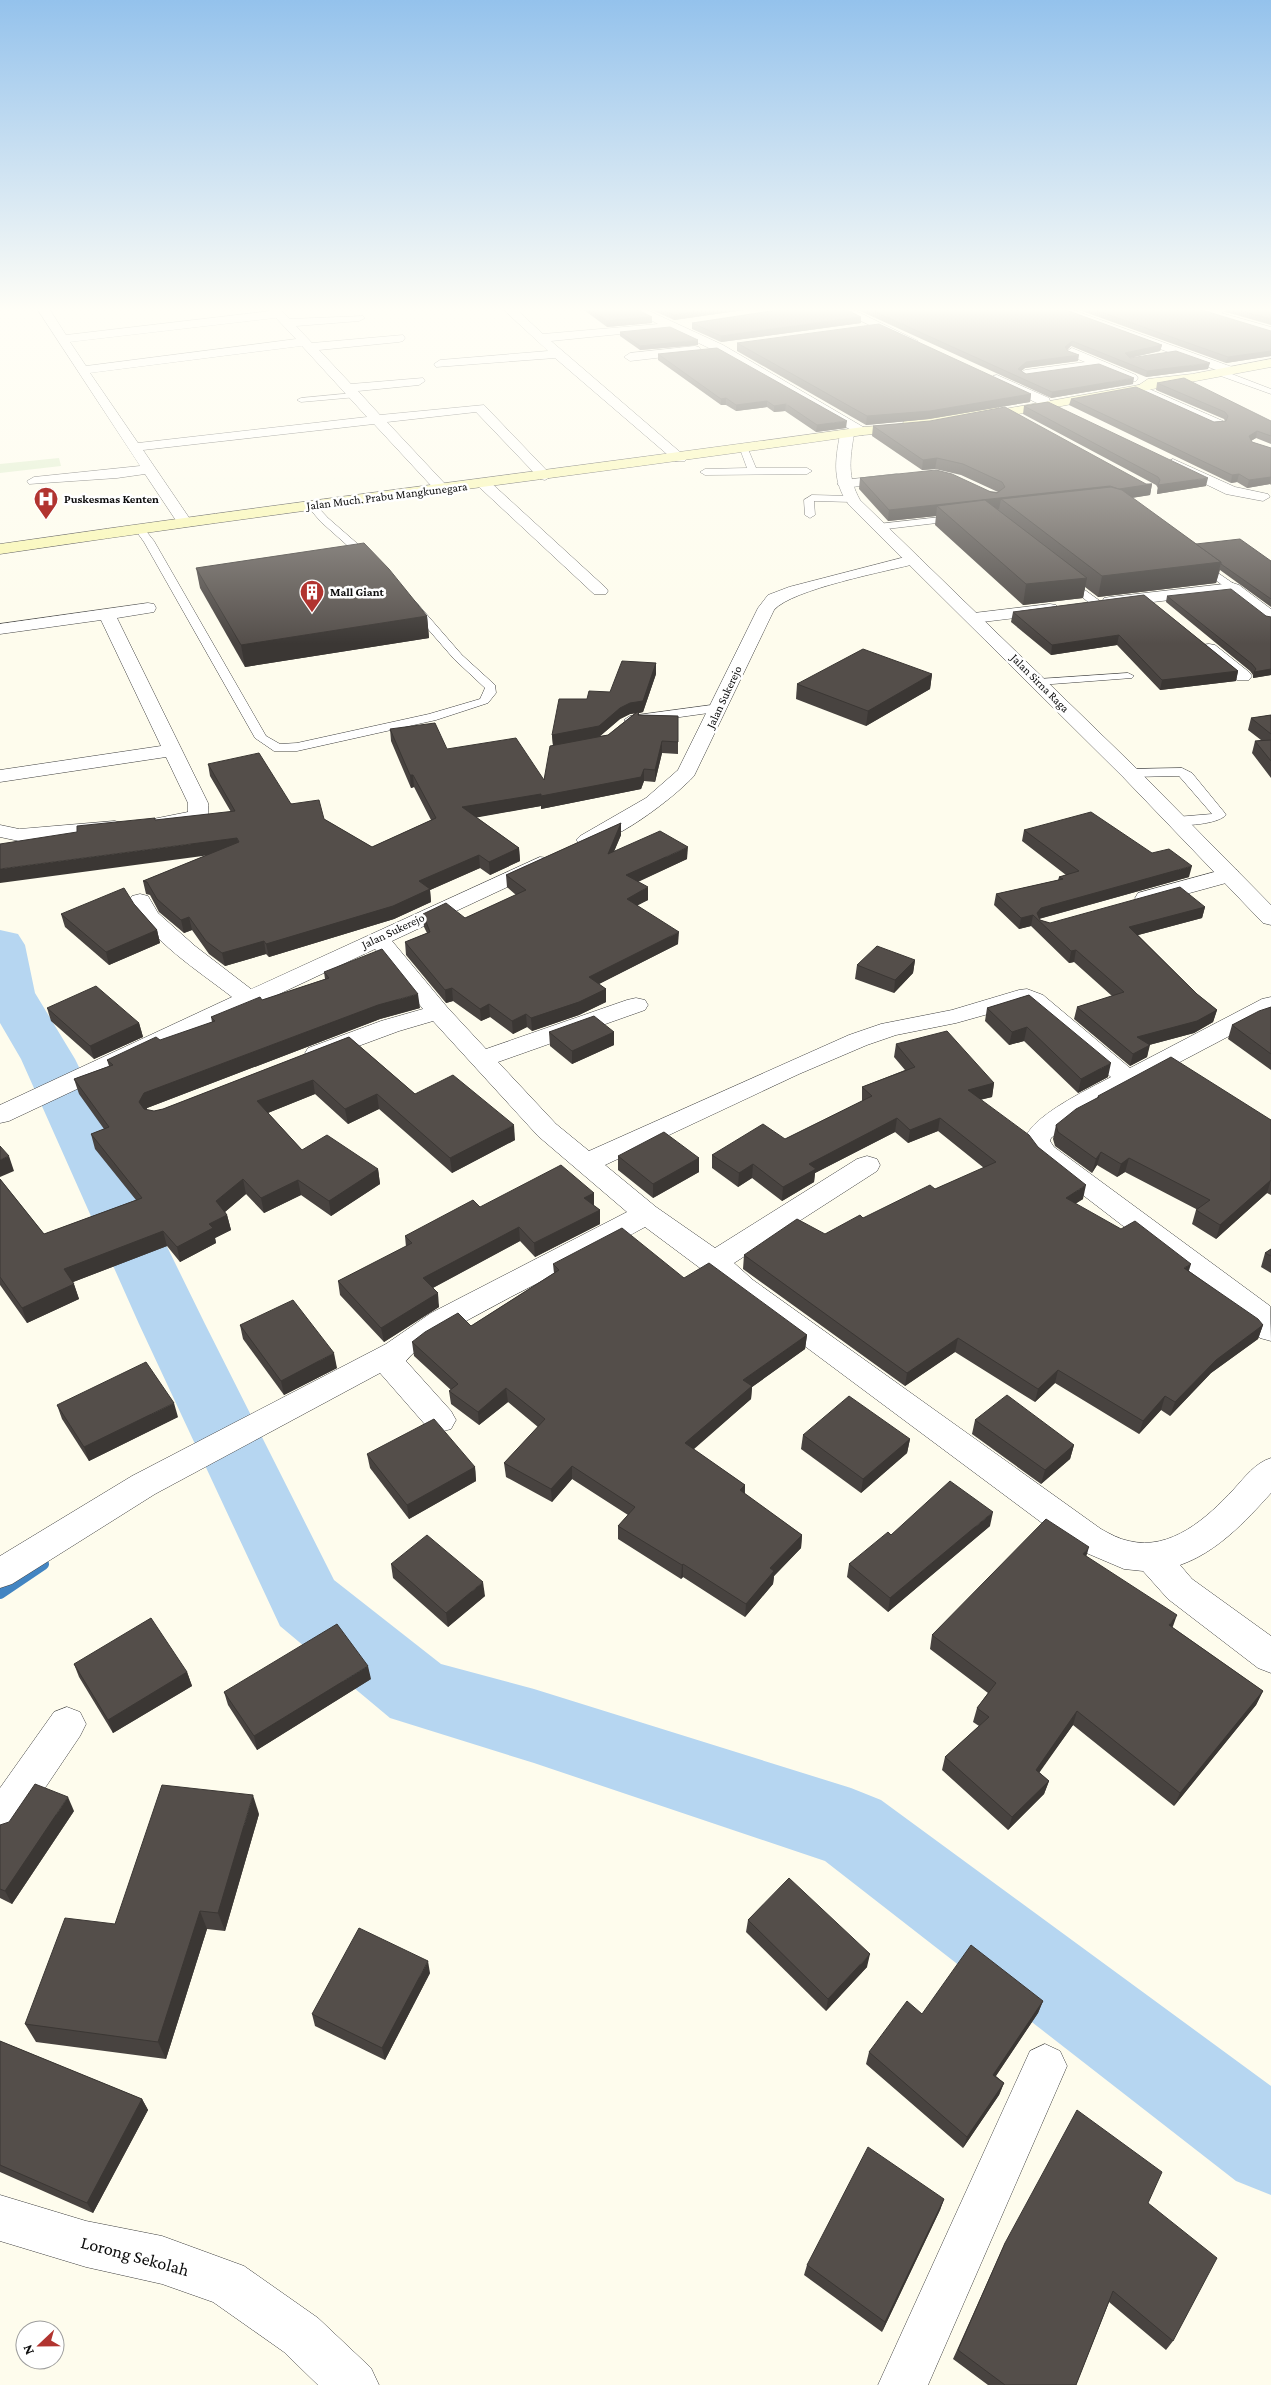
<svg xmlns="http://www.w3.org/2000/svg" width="1271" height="2385" viewBox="0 0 1271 2385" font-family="'Crimson Pro',serif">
<rect width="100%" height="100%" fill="#fefced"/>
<path fill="#deedcb" d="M59,458L61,466L0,473V464Z"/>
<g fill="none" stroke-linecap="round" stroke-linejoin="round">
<path stroke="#4385c2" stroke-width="12" d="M0,1593L43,1564"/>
<path fill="#b6d6f1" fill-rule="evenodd" d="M0,930L18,934L25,945L35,993L75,1059L205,1324L334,1580L441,1664L534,1689L851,1788L881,1800L1271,2086V2195L1236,2181L825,1861L534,1763L390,1718L280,1626L139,1324L21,1059L0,1023Z"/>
<defs>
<g id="service">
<path d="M1218,371H1224L1271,389V394L1218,375Z"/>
<path d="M354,393L358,395L357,397L301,402L297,400L301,398Z"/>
<path d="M744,446L748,449L756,468H807L812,471L807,474L705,475L700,472L705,469L747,468L740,449Z"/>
<path d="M812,495L852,496L857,499L852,502L814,501L815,515L810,518L805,515L804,500Z"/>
<path d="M308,503H314L328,518L375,559V563H367L321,522L308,507Z"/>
<path d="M959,515L964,518L962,520L878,530L873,527L878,524Z"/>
<path d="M139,525L142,526L154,541L266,736L280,744L297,743L429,714L480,699L485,688L454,659L407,605L406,603L411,600L415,601L462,655L495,685L496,693L488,703L436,720L297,751H274L255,738L144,542L134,528Z"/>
<path d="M1199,560L1237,586V590H1229L1195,565L1194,563Z"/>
<path d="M1067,577L1100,601V605H1092L1063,582V578Z"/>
<path d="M1128,673L1134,676L1132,678L1039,685L1033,682L1039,679Z"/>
<path d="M719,704L723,705L725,708L723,711L630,724L624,720L630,716Z"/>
<path d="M1182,768L1192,773L1224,812L1226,815C1218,824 1183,827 1171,824L1169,821L1171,818L1176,817L1212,814L1179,776L1130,777L1124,773L1130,769Z"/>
</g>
<g id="minor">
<path d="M38,310H50L66,335L270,311L269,310H281L290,319L363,316L365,318L359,321L296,326L312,343L403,335L405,338L403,341L399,342L319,350L351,384L423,378L425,381L419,385L358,391L380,415L484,405L552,476L545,480L540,479L476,412L387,422L447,486L449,489L447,492H437L374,424L143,450L192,522L184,527L179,525L145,474L117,478L29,484L27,481L34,477L140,466ZM276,318L296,339L86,366L70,342ZM302,346L367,417L138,443L90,373Z"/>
<path d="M504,310H517L543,334L658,324L632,310H647L723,345L870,431L863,435L858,434L715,351L670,329L551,341L687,458L685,461H675L555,358L436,367L434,364L440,360L548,351Z"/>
<path d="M839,310H854L918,341L916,344H908Z"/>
<path d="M1056,310H1073L1235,368L1237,371L1231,375L1227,374Z"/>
<path d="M1205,310H1227L1221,313L1271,327V335L1203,315L1201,313Z"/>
<path d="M695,346L699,347L701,350L699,353L630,361L624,357L630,353Z"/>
<path d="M1072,348L1136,375L1138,378L1136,381H1128L1098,368L1025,378L1019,374L1025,370L1085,362L1068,355L1066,352Z"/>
<path d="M997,375L1049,398L1050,401L1044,405L1039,404L993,382L991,379L993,376Z"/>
<path d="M1140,385L1223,421L1225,424L1223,427H1213L1135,392L1134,389L1135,386Z"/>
<path d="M1173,459L1235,487L1268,494L1270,497L1263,501L1226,494L1168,466L1166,463Z"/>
<path d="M897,474L902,475L904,478L902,481L844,488L837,484L844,480Z"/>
<path d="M483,479L488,480L606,588L608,591L606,594H594L478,486L476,483Z"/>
<path d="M913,555L919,557L921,560L919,563C888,571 792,589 774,610L694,776C676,796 606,851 580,844L576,840L580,836L646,798L678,770L758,608L768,595L789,587Z"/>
<path d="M1233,583L1239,585L1271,609V622L1265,621L1230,593L1110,607L1104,606L1102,602L1104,598L1110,597Z"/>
<path d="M148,603L154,604L156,608L154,612L117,618L208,803C208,806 209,812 208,815C204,829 164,830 153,827L150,823L153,819L188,812V803L166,757L0,782V770L161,746L101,620L0,634V624Z"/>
<path d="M1050,604L1056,605L1058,609L1056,613L974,623L968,622L966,618L968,614L974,613Z"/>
<path d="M1209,644L1215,645L1249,672L1252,676L1249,680H1237L1203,653L1200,649L1203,645Z"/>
<path d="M115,821L122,823L125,827L122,831L19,841L0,837V825L19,829Z"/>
<path d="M540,857L548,858L551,863L548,868L392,941L447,1007L486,1049L627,1000L636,998L645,1000L648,1005L645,1010L498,1062L556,1124L589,1151L849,1035L881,1024L952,1010L1019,990L1027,989L1043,995L1130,1068L1262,999L1271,997V1014L1083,1113L1051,1138L1050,1141L1054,1147L1270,1306L1271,1341L1260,1338L1248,1322L1036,1159L1024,1142C1028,1117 1089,1089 1111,1077L1024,1004L956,1023L896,1035L867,1045L799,1074L605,1165L656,1207L715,1248L857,1159L867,1156L877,1159L880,1165L877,1171L734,1263L753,1280L1101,1529C1110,1534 1119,1539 1129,1541C1171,1551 1207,1518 1234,1489C1245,1477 1255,1463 1271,1458V1493C1245,1522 1217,1552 1180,1565L1192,1579L1271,1636V1673L1258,1668L1168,1599L1143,1571L1124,1569L1077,1549L645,1227C586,1260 525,1288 466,1321C447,1332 419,1344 406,1361L451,1411L456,1420L451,1429L440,1432L429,1429L380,1373L155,1494L12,1584L0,1588V1556L132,1476L386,1344L431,1313L627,1212L538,1136L433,1021L399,1031L326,1058L317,1061L308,1058L305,1053L308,1048L381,1021L423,1009L375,949L9,1121L0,1123V1105L232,997C196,969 152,942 129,901L132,896L140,894L148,896L158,913L195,946L251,989Z"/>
<path d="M1229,868L1237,870L1240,875L1237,880L1146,905L1138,903L1135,898L1138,893Z"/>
<path d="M67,1707L80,1712L86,1724L80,1736L14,1834L0,1840V1788L54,1712Z"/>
<path d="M1045,2044L1060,2051L1067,2066L928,2385H878L1030,2051Z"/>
<path d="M0,2195L86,2221L162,2236L244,2266L318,2318L371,2368L379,2385H318L284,2352L213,2302L162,2284L86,2267L0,2241Z"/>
</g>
<path id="tertiary" d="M847,430L854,434C850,459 847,477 860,500L1137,769L1271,905V925L1263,923L1123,777L849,505C832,481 835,462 840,434Z"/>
<path id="secondary" d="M1271,359V367L975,422L970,421L969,417L915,425V430L910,431L863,435C576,476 287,511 0,554V544C287,502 576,467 863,427L903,424L904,419L909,418L993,405L998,406L999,410L1139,385L1148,379L1192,374Z"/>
</defs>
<use href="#service" stroke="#3f3f3f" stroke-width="1"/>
<use href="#minor" stroke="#3f3f3f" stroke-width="1"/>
<use href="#tertiary" stroke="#3f3f3f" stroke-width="1"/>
<use href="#secondary" stroke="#2e2e2e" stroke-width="1"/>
<use href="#service" fill="#fff" fill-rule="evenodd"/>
<use href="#minor" fill="#fff" fill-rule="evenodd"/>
<use href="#tertiary" fill="#fff" fill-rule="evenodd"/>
<use href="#secondary" fill="#f8f6ad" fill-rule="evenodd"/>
</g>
<g fill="#484340" fill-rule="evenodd">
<path d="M584,310H638L652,317V323L607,327Z"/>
<path d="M652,310H744L674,320Z"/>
<path d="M858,310H1066L1162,345L1160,351L1130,358L1208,369L1146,377L1071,346L1067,350L1078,361L1025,368L1021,371L1026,374L1133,384L1051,398Z"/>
<path d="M1079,310H1203V311L1271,331V356L1226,363Z"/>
<path d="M1227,310H1271V325L1226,312Z"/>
<path d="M692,323H861L721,342L692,329Z"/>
<path d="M620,332L698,345L640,350L620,336Z"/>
<path d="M737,343L1031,394L1030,402L929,419L866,425L737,351Z"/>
<path d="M658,354L846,428L816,432L785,411L774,412L767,407L736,411L726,405H721L658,360Z"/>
<path d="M1157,383L1271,421V444L1256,438L1251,441L1252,442L1271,448V485L1270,484L1247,488L1237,482L1231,483L1069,405L1071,399L1214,422L1225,421L1224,419L1156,390Z"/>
<path d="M1024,406L1206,486L1157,494L1158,488L1156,485L1023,414Z"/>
<path d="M873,426L1146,484H1152L1150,495L1132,498L1196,544L1271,561V607L1220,570L1216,583L1098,597L1085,587L1083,598L1023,605L935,525L936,516L888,521L859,489L860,478L998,492L961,475L935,469L922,470L872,436Z"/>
<path d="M196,568L427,616L429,638L245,667L200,588Z"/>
<path d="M1144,595L1238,671L1236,681L1160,690L1117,645L1051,655L1011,622L1013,612Z"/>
<path d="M1167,596L1271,617V675L1253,678V675L1250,671L1166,602Z"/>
<path d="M656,674L643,712L639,713V715L678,716V754L662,753L655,782L644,781L641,789L541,809V806L476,817L519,848L520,861L490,875L480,868L430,890L431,902L394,919L269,957L266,954L225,966L209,954L192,930L184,933L159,912L150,895L146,894L143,881L207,855L155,820L231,812L210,776L208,764L324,819L372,847L431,820L414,787L411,788L391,741L390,729L447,749L544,780L553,745L552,735L587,699L610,692ZM635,713L608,735L600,736L620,719L630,714Z"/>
<path d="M932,674L930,689L866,726L796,699L797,684Z"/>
<path d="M1271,715V778L1252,753L1255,741L1261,740L1248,730L1251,718Z"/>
<path d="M621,823V835L614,851L687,859L638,882L648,900L637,905L678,944L599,984L606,989V1002L579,1015L532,1031L527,1027L513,1034L490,1017L481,1021L453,1001L446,1003L406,955L405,942L427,933L424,927L423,914L465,918L516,895L507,887L506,875Z"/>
<path d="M1024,830L1152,853L1189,877L1039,919L1040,920L1050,923L1205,907L1202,918L1138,935L1197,994L1217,1010L1213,1022L1194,1033L1149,1045L1147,1057L1130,1066L1074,1019L1077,1007L1112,996L1074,962L1069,963L1031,926L1019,929L994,905L996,894L1058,880L1059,877L1066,875L1022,841Z"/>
<path d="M134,904L157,930L160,943L109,965L65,927L61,914Z"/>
<path d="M915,960L913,973L894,993L855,979L857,965Z"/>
<path d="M324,972L420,1008L380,1019L147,1108V1110L154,1111L163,1109L349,1037L415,1094L515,1140L452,1173L379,1109L348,1124L315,1094L268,1113L302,1150L378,1169L380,1184L331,1216L301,1195L264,1213L246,1194L225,1212L227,1215L231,1230L215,1238L216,1243L180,1262L167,1246L73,1282L79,1299L27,1323L0,1285V1179L44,1234L136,1200L95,1149L91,1134L104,1129L79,1094L74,1079L109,1066L107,1060L212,1022L211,1017L325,979Z"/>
<path d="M1029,995L1108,1077L1078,1093L1024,1041L1009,1045L985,1021L987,1008Z"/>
<path d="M1271,1007V1070L1228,1039L1232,1025Z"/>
<path d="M47,1008L139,1023L143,1037L94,1059L51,1021Z"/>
<path d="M549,1032H614V1045L572,1064L550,1046Z"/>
<path d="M896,1044L994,1083L992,1097L980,1100L1038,1147L1083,1199L1075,1204L1189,1271L1263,1325L1258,1339L1211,1373L1170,1416L1161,1410L1139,1434L1055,1383L1035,1402L955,1352L905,1386L743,1269L744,1255L825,1234L863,1218L935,1189L984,1168L938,1131L908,1143L895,1132L815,1173L814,1182L782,1201L752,1178L738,1187L712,1168V1155L785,1139L862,1101V1087L905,1070L894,1057Z"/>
<path d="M1098,1096L1271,1120V1195L1267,1193L1216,1239L1192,1224L1196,1210H1198L1125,1172L1117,1177L1097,1165L1092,1173L1055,1146L1053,1139L1056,1125L1097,1098Z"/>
<path d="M618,1156L699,1158V1172L653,1198L618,1170Z"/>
<path d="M594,1193V1206L600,1210V1224L535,1257L520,1241L433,1288L439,1307L384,1342L340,1295L338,1281L406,1247L405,1236L480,1207Z"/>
<path d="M1271,1249V1273L1261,1267L1265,1253Z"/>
<path d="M553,1264L684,1278L807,1335L805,1349L752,1387L751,1399L693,1449L745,1485V1494L802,1535L801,1548L774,1576L773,1584L745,1617L683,1577L681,1579L618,1539V1526L628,1515L572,1479L552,1502L506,1477L504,1463L538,1427L508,1402L479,1425L451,1404L449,1391L451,1390L414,1356L412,1342L471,1326L554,1273Z"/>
<path d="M240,1325L337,1368L284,1395L243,1339Z"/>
<path d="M57,1405L178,1417L89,1461L62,1419Z"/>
<path d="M975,1420L1074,1445L1070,1459L1041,1484L972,1434Z"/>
<path d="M803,1435L910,1439L907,1453L861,1493L801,1449Z"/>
<path d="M367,1454L475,1467L476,1481L409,1519L370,1468Z"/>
<path d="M990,1526L888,1612L847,1577L849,1564L891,1535Z"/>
<path d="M1086,1556L1172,1627L1263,1691L1256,1705L1174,1806L1073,1725L1039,1772L1049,1781L1044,1794L1008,1830L942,1770L945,1757L979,1726L973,1722L977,1708L988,1693L930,1649L932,1635Z"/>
<path d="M391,1564L485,1596L448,1627L393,1578Z"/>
<path d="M74,1664L187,1672L192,1686L113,1733L79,1677Z"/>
<path d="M371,1679L257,1750L228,1705L224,1692Z"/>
<path d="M74,1811L12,1904L0,1898V1825Z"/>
<path d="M259,1814L225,1931L207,1929L166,2059L36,2042L25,2024L115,1924Z"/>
<path d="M748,1920L867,1967L826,2011L746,1932Z"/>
<path d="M430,1973L385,2060L315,2026L312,2014Z"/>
<path d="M1043,2001L1038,2013L996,2076L1004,2083L999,2095L963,2148L866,2064L869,2052L922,2014Z"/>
<path d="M0,2041L142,2099L148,2110L93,2213L0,2172Z"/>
<path d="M944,2199L940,2210L882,2332L804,2275L807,2265Z"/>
<path d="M1148,2203L1173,2341L1166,2350L1109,2302L1076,2385H988L953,2359L1005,2243Z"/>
</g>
<g fill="#3b3734">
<path d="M706,310H744L674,320V315Z"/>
<path d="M652,317V323L607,327V321Z"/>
<path d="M861,317V323L721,342V336Z"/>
<path d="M698,340V345L640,350V346Z"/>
<path d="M1072,341L1071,346L1064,353L1065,347Z"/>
<path d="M1162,345L1160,351L1124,359L1125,353Z"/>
<path d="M1271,351V356L1226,363L1228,357Z"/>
<path d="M1079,355L1078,361L1025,368L1017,375L1018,369L1026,362Z"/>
<path d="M1210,363L1208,369L1146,377L1147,371Z"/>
<path d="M1134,378L1133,384L1051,398L1052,392Z"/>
<path d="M1031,394L1030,402L929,419L866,425L867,416Z"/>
<path d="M726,398V405H721V399Z"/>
<path d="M767,401V407L736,411V405Z"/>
<path d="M786,404L785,411L774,412V406Z"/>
<path d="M847,421L846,428L816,432L817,425Z"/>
<path d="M1257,431L1256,438L1247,443L1249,436Z"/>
<path d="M937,458L935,469L922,470L923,460Z"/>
<path d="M1239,474L1237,482L1231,483L1232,475Z"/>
<path d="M1271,477L1270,484L1247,488L1249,480Z"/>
<path d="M1208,478L1206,486L1157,494L1158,485Z"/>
<path d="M1152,484L1150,495L1117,500L1119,489Z"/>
<path d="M1110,486L1108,497L1001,499L999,509L947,515L937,506L936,516L888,521L889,510Z"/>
<path d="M1221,562L1216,583L1098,597L1102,576Z"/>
<path d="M1087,578L1083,598L1023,605L1026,584Z"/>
<path d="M427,616L429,638L245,667L241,645Z"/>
<path d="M1119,635L1117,645L1051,655L1052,645Z"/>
<path d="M656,663V674L643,712L639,713V724L638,715L639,713L630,714L620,719L599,737L553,746L552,735Z"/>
<path d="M1271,669V675L1253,678L1254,672Z"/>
<path d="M1238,671L1236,681L1160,690L1162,680Z"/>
<path d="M932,674L930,689L866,726L868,711Z"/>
<path d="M662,741V753L655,782V770Z"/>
<path d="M644,769V781L641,789L541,809V806L463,820L462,807Z"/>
<path d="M410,775H413L414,787L411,788Z"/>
<path d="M621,823V835L608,866V854Z"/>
<path d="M237,838L240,851L0,883V869Z"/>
<path d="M688,847L687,859L626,887V875Z"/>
<path d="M519,848L520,861L490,875L489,862Z"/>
<path d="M479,855L480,868L430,890L431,902L394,919L269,957L266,944L419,881Z"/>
<path d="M1192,866L1189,877L1038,919L1037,913L1041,908Z"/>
<path d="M648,887V900L627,911V899Z"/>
<path d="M1205,907L1202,918L1127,938L1129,927Z"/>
<path d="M1033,915L1031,926L1019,929L1021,918Z"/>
<path d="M189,917L192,930L184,933L181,920Z"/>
<path d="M157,930L160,943L109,965L106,952Z"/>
<path d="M679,932L678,944L589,989V977Z"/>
<path d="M264,941L266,954L225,966L222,953Z"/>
<path d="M1076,950L1074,962L1069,963L1071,951Z"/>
<path d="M915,960L913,973L894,993L895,980Z"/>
<path d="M452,988L453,1001L446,1003L445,990Z"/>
<path d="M606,989V1002L579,1015L532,1031L531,1018Z"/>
<path d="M418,994L420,1008L380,1019L147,1108L142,1117L139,1102L144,1093L378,1005Z"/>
<path d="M489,1004L490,1017L481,1021L480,1009Z"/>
<path d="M1217,1010L1213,1022L1194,1033L1134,1049L1137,1037Z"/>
<path d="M526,1014L527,1027L513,1034L512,1021Z"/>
<path d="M139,1023L143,1037L94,1059L90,1046Z"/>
<path d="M1027,1027L1024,1041L1009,1045L1012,1032Z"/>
<path d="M614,1032V1045L572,1064V1051Z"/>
<path d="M1150,1045L1147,1057L1130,1066L1133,1054Z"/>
<path d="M1111,1063L1108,1077L1078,1093L1081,1079Z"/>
<path d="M313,1080L315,1094L260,1116L257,1101Z"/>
<path d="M994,1083L992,1097L965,1103L968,1090Z"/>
<path d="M377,1094L379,1109L348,1124L345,1109Z"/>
<path d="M897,1118L895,1132L815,1173L814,1182L782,1201L783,1187L809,1164Z"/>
<path d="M940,1118L938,1131L908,1143L910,1130Z"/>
<path d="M514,1125L515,1140L452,1173L450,1158Z"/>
<path d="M1101,1152L1097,1165L1092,1173L1096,1159Z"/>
<path d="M9,1156L14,1171L0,1177V1160Z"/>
<path d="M699,1158V1172L653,1198V1184Z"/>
<path d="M1129,1158L1125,1172L1117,1177L1121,1164Z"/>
<path d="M753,1164L752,1178L738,1187L739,1173Z"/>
<path d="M378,1169L380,1184L331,1216L329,1201Z"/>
<path d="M243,1179L246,1194L220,1216L216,1201Z"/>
<path d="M298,1180L301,1195L264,1213L261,1198Z"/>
<path d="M1271,1180L1267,1193L1216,1239L1220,1225Z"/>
<path d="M1086,1185L1083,1199L1062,1212L1066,1198Z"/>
<path d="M594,1193V1206L584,1198Z"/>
<path d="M600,1210V1224L535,1257L534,1243Z"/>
<path d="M227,1215L231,1230L215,1238L216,1243L180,1262L177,1247L209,1224Z"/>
<path d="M519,1227L520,1241L425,1292L423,1278Z"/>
<path d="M163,1231L167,1246L68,1284L64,1269Z"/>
<path d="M1191,1264L1187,1277L1184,1268Z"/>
<path d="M74,1284L79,1299L27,1323L22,1308Z"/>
<path d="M438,1293L439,1307L384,1342L381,1328Z"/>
<path d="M1263,1325L1258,1339L1211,1373L1170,1416L1175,1402L1216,1360Z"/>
<path d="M807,1335L805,1349L752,1387L751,1399L685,1457V1443L743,1380Z"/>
<path d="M958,1338L955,1352L905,1386L907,1373Z"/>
<path d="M334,1353L337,1368L284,1395L281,1381Z"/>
<path d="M1058,1370L1055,1383L1035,1402L1038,1389Z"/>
<path d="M506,1388L508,1402L479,1425L478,1412Z"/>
<path d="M1165,1396L1161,1410L1139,1434L1143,1421Z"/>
<path d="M174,1403L178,1417L89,1461L84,1447Z"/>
<path d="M910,1439L907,1453L861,1493L863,1479Z"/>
<path d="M1074,1445L1070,1459L1041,1484L1045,1470Z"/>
<path d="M572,1466V1479L552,1502L551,1489Z"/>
<path d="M475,1467L476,1481L409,1519L407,1505Z"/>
<path d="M745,1485L744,1498L740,1490Z"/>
<path d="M993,1512L990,1526L888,1612L890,1598Z"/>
<path d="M802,1535L801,1548L774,1576L773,1584L745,1617L746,1604L770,1568Z"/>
<path d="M1089,1547L1085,1561L1083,1554Z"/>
<path d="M683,1564V1577L681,1579L682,1565Z"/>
<path d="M483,1582L485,1596L448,1627L446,1613Z"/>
<path d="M1177,1615L1172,1629L1169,1625Z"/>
<path d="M368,1666L371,1679L257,1750L254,1736Z"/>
<path d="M187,1672L192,1686L113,1733L108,1720Z"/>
<path d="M1263,1691L1256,1705L1174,1806L1180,1793Z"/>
<path d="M1077,1711L1073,1725L1032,1783L1036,1770Z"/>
<path d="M1049,1781L1044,1794L1008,1830L1012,1817Z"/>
<path d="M253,1795L259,1814L225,1931L218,1913Z"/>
<path d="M68,1797L74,1811L12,1904L5,1891Z"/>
<path d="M200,1911L207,1929L166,2059L158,2042Z"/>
<path d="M870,1954L867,1967L826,2011L828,1999Z"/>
<path d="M428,1961L430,1973L385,2060L382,2048Z"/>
<path d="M1043,2001L1038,2013L989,2086L993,2075Z"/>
<path d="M1004,2083L999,2095L963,2148L967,2137Z"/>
<path d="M142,2099L148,2110L93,2213L87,2203Z"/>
<path d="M944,2199L940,2210L882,2332L885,2322Z"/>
</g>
<g fill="#544e4a" stroke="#3b3734">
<path d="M591,310H638L652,317L607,321Z"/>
<path d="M664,310H706L674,315Z"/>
<path d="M778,310H847L861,317L721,336L692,323Z"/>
<path d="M871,310H1066L1162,345L1125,353L1130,358L1176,351L1210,363L1147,371L1072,341L1065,347L1068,351L1079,355L1026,362L1018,369L1026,374L1099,364L1134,378L1052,392Z"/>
<path d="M1095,310H1202L1271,331V351L1228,357Z"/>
<path d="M1238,310H1271V319Z"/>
<path d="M879,324L1031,394L930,411L867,416L737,343Z"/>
<path d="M670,327L698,340L640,346L620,332Z"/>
<path d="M717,348L847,421L817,425L786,404L774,406L767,401L736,405L726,398L721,399L658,354Z"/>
<path d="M1184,378L1271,421V436L1257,431L1249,436L1252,442L1271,448V477L1249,480L1239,474L1232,475L1071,399L1136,387L1214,422L1226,421L1228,416L1225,412L1157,383Z"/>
<path d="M1048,402L1208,478L1158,485L1160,480L1158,477L1024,406Z"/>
<path d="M1005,407L1146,484H1152L1119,489L1110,486L889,510L860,478L936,470L952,474L991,492L997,493L1005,487L1002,482L963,464L937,458L923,460L873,426L930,421Z"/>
<path d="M1111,487L1122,490L1221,562L1102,576L1001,499Z"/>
<path d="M985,500L1087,578L1026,584L937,506Z"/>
<path d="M1240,539L1271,561V599L1221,564V562L1196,544Z"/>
<path d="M364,543L389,569L427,616L241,645L196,568Z"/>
<path d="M1231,589L1266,616L1271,617V669L1254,672L1256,669L1252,664L1167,596Z"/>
<path d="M1144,595L1238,671L1162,680L1119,635L1052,645L1013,612Z"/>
<path d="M863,649L932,674L868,711L797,684Z"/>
<path d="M622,661L656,663L643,701L630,703L620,708L599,726L552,735L559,699H587L589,691L610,692Z"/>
<path d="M637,712H639L638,715L678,716V742L662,741L655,770L644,769L641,777L541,796V794L462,807L519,848L489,862L479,855L419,881L430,889L393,906L266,944L264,941L222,953L206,941L189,917L181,920L157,899L147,882L143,881L239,842L237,838L0,869V844L77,832V826L155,818V820L235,811L208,764L259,753L291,804L319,800L324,819L372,847L436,818L413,775H410L390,729L435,723L447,749L516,738L544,780L550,746L608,735Z"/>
<path d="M1271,715V734L1251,718Z"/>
<path d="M1271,740V761L1255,741Z"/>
<path d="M1091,812L1152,853L1169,849L1192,866L1041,908L1037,913L1040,920L1050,923L1180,887L1205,907L1129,927L1197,994L1217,1010L1197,1021L1137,1037L1150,1045L1133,1054L1077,1007L1124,992L1076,950L1071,951L1033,915L1021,918L996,894L1063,879L1059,877L1079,871L1024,830Z"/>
<path d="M621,823L608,854L660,831L688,847L626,875L648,887L627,899L679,932L589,977L606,989L579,1002L531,1018L526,1014L512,1021L489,1004L480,1009L452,988L445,990L405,942L430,932L423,914L446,903L465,918L526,890L506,875Z"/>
<path d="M124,888L134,904L157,930L106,952L61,914Z"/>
<path d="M877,946L915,960L895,980L857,965Z"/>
<path d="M382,949L418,994L378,1005L144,1093L139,1102L144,1109L154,1111L163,1109L349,1037L415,1094L453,1075L514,1125L450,1158L377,1094L345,1109L313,1080L257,1101L302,1150L327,1135L378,1169L329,1201L298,1180L261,1198L243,1179L216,1201L227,1215L209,1224L213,1228L177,1247L163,1231L64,1269L74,1284L22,1308L0,1277V1179L44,1234L142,1198L91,1134L109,1127L74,1079L113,1065L107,1060L156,1037L160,1040L215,1021L211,1017L260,997L262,1000L329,978L324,972Z"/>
<path d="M96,986L139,1023L90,1046L47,1008Z"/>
<path d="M1029,995L1111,1063L1081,1079L1027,1027L1012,1032L987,1008Z"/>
<path d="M1271,1007V1054L1232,1025L1259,1011Z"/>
<path d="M594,1016L614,1032L572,1051L549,1032Z"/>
<path d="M947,1031L994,1083L968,1090L1029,1135L1038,1147L1086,1185L1066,1198L1121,1229L1135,1221L1191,1264L1184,1268L1258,1319L1263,1325L1216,1360L1175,1402L1165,1396L1143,1421L1058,1370L1038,1389L958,1338L907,1373L744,1255L797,1219L825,1234L860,1215L863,1218L930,1185L935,1189L996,1162L940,1118L910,1130L897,1118L809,1164L816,1169L783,1187L753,1164L739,1173L712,1155L763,1124L785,1139L872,1096L862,1087L915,1067L896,1044Z"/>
<path d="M1171,1057L1271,1120V1180L1220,1225L1196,1210L1210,1200L1129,1158L1121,1164L1101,1152L1096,1159L1058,1132L1056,1125L1076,1109L1099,1097L1098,1096Z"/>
<path d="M664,1132L699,1158L653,1184L618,1156Z"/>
<path d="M0,1146L9,1156L0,1160Z"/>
<path d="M561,1165L594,1193L584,1198L600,1210L534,1243L519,1227L423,1278L438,1293L381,1328L338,1281L412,1243L405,1236L473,1200L480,1207Z"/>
<path d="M622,1228L684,1278L709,1263L807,1335L743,1380L752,1386L685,1443L745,1485L740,1490L802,1535L770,1568L774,1571L746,1604L683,1564L682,1565L618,1526L635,1507L572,1466L551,1489L504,1463L545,1419L506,1388L478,1412L449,1391L458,1384L412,1342L425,1332L458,1313L471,1326L559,1270L553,1264Z"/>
<path d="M1271,1249V1256L1265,1253Z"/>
<path d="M293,1300L334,1353L281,1381L240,1325Z"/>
<path d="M146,1362L174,1403L84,1447L57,1405Z"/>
<path d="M1007,1395L1074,1445L1045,1470L975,1420Z"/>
<path d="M849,1396L910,1439L863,1479L803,1435Z"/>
<path d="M434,1419L475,1467L407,1505L367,1454Z"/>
<path d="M950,1481L993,1512L890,1598L849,1564L888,1532L891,1535Z"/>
<path d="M1046,1519L1089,1547L1083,1554L1177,1615L1169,1625L1263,1691L1180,1793L1077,1711L1036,1770L1049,1781L1012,1817L945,1757L989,1717L977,1708L996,1683L932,1635Z"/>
<path d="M427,1535L483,1582L446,1613L391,1564Z"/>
<path d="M151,1618L187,1672L108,1720L74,1664Z"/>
<path d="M337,1624L368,1666L254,1736L224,1692Z"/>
<path d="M35,1784L68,1797L5,1891L0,1889V1825L9,1822Z"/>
<path d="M162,1785L253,1795L218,1913L200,1911L158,2042L25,2024L65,1918L115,1924Z"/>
<path d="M789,1878L870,1954L828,1999L748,1920Z"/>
<path d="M359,1928L428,1961L382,2048L312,2014Z"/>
<path d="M971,1945L1043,2001L993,2075L1004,2083L967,2137L869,2052L907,2001L922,2014Z"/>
<path d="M0,2041L142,2099L87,2203L0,2165Z"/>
<path d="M1077,2110L1162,2172L1148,2203L1217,2258L1173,2341L1113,2291L1076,2385H1005L958,2350L1005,2243Z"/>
<path d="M868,2147L944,2199L885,2322L807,2265Z"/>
</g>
<linearGradient id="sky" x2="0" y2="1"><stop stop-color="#94c2ec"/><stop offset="0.48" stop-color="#fffef7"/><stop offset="1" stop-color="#fffef7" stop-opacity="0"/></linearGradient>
<rect width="1271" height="644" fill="url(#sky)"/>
<defs>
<symbol id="hospital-pin" viewBox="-11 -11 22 30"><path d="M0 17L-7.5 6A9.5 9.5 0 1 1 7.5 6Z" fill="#b13430" stroke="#fff"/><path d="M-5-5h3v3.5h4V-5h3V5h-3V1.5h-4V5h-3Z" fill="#fff"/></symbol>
<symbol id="building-pin" viewBox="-11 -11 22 30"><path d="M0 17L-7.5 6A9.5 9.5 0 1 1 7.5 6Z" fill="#b13430" stroke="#fff"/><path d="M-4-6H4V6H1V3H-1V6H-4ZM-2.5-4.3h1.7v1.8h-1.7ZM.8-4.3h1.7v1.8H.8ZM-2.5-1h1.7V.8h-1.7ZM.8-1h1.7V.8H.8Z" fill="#fff"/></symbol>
</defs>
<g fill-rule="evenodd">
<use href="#hospital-pin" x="32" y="485" width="28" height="38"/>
<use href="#building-pin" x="298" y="578" width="28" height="38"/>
</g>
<g text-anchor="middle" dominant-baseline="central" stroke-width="5" stroke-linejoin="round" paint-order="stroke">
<g font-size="12" fill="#0c0c0c" stroke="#fff">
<text transform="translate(387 496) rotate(-7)">Jalan Much. Prabu Mangkunegara</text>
<text transform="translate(1040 683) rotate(45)">Jalan Sirna Raga</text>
<text transform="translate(724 697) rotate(-65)">Jalan Sukerejo</text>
<text transform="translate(393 931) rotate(-25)">Jalan Sukerejo</text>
</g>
<g font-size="12" font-weight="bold" fill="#0c0c0c" stroke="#fff" text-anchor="start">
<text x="64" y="499">Puskesmas Kenten</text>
<text x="330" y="592">Mall Giant</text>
</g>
<g font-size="18" fill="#0c0c0c" stroke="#fff">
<text transform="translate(135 2256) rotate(15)">Lorong Sekolah</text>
</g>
</g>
<g transform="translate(40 2345) rotate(248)"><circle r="24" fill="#ffffff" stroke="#9e9e9e"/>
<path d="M0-4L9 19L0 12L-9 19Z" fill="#b13430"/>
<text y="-8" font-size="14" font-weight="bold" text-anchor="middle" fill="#0c0c0c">N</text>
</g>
</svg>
